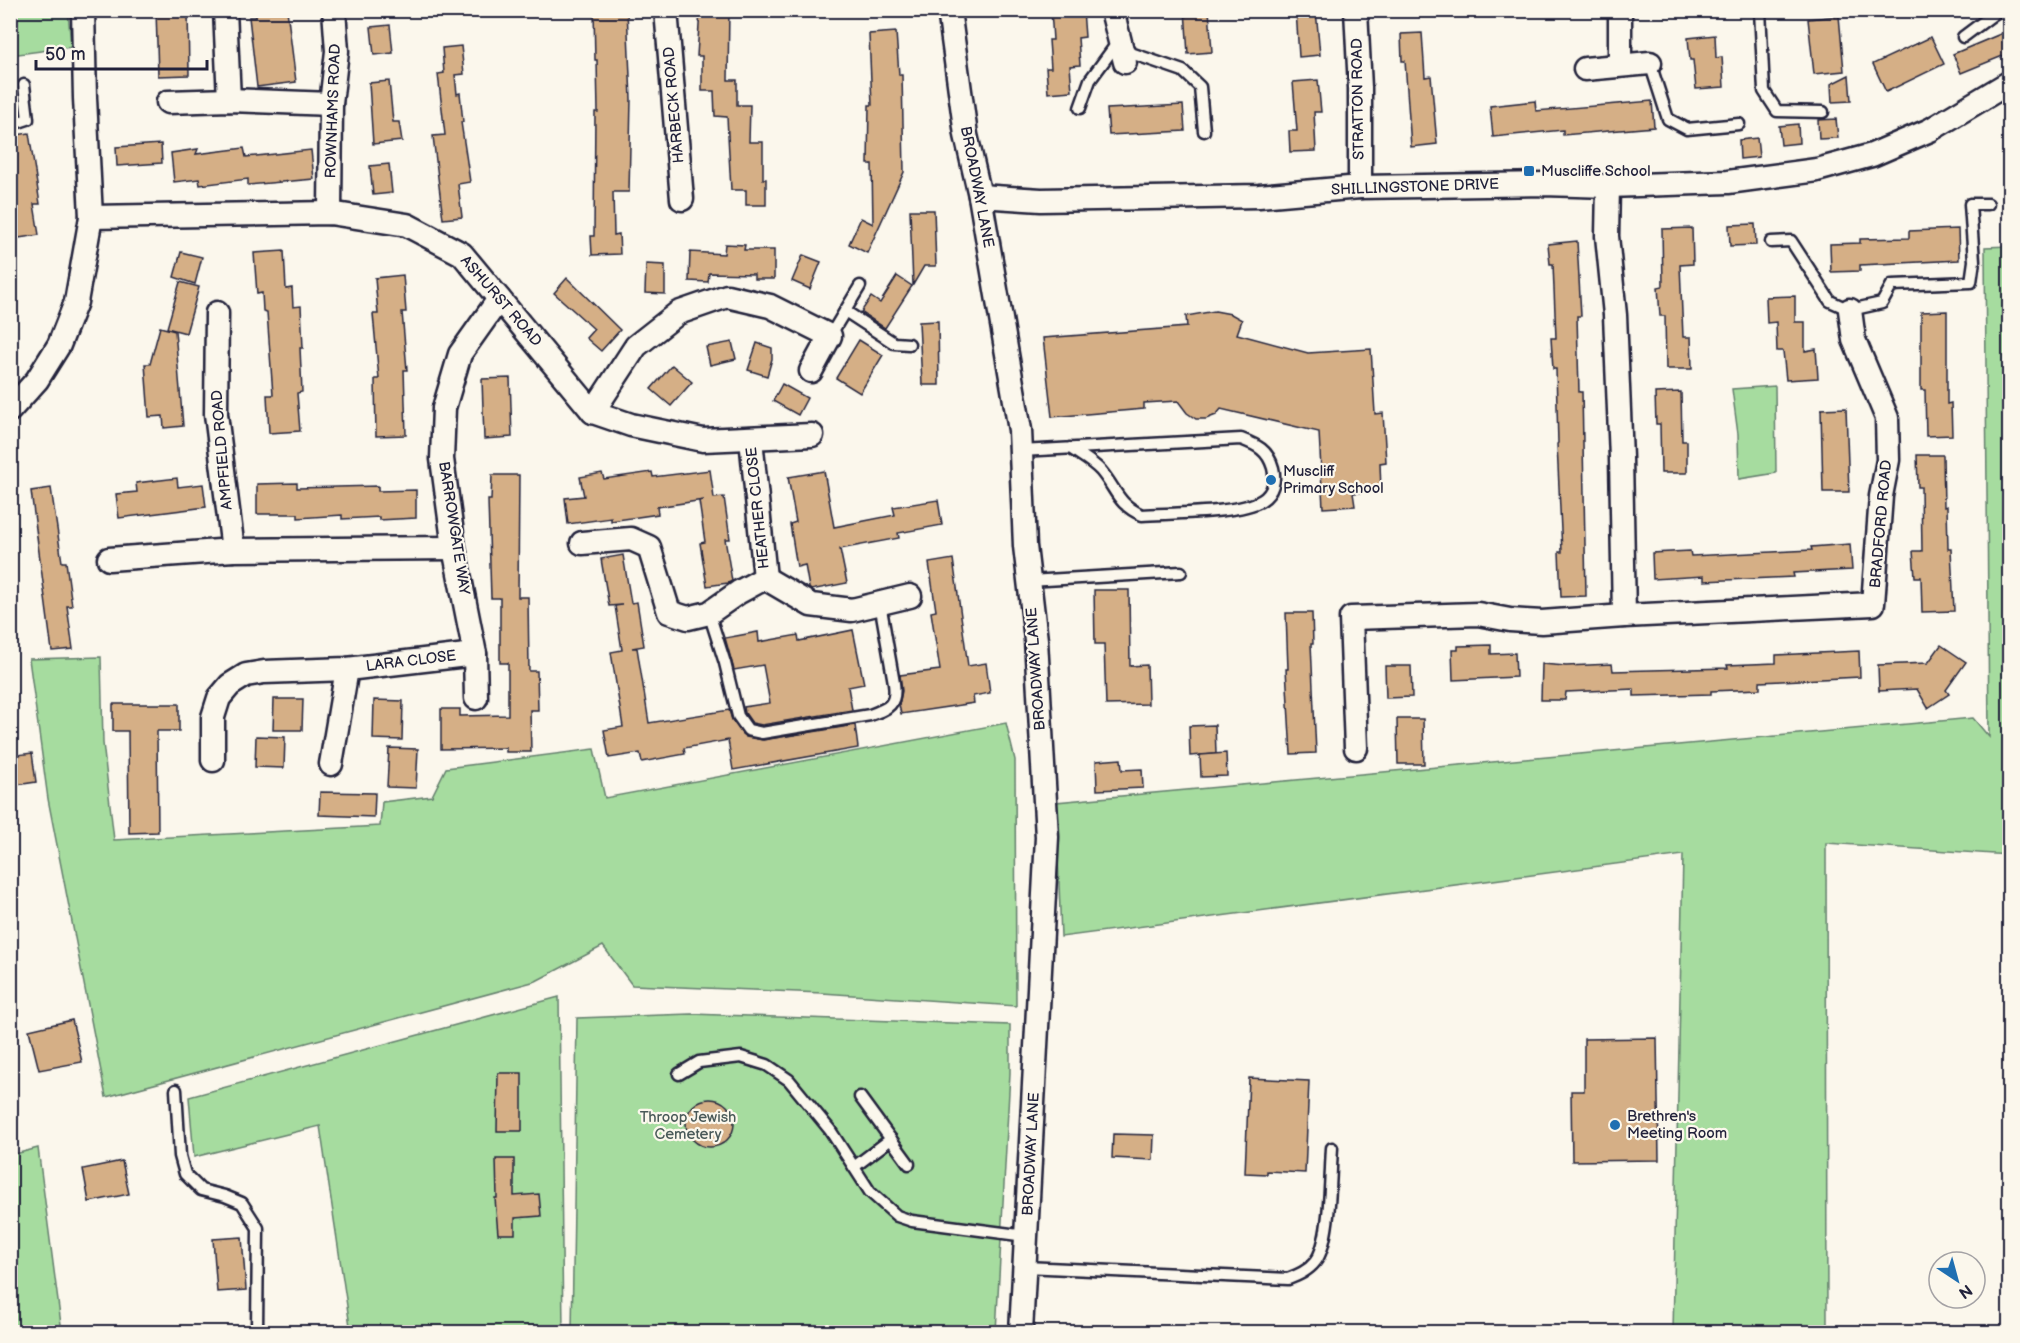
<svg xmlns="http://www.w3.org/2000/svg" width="2020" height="1343" viewBox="0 0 2020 1343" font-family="'Balsamiq Sans',sans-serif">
<rect width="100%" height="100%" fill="#fbf7ec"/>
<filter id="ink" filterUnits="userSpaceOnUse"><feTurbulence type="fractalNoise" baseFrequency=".0167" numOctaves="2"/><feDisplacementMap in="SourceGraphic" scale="12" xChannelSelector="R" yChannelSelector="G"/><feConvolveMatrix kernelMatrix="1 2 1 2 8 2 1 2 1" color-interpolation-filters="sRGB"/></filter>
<g filter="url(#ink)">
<g fill="#a6dc9f" stroke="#647f6d" stroke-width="1.5">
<path d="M10,11H68L71,47L11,55Z"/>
<path d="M2009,246V855L1826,843L1827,1332H1673L1683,855L1061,937L1056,802L1973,718L1989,737L1985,247Z"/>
<path d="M1775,386L1776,473L1739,479L1738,434L1732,389Z"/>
<path d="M101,657L103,743L114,840L380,826L382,802L432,796L446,768L594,749L605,798L1006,723L1015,760L1016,1006L822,993L632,985L603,946L536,981L106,1097L48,799L29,659Z"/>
<path d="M559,997L563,1332H337L350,1326L320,1126L194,1157L189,1097Z"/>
<path d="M691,1014L1010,1025V1073L996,1332H572L577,1018Z"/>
<path d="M38,1148L62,1332H11V1155Z"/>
</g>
<g fill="#d5af86" stroke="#22223b" stroke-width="1.5">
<path d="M156,10H188L189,75L158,76Z"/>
<path d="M256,10H287L296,82L257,87L249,17H256Z"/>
<path d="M594,10H627L631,99L629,192H613L614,235L619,234L620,254L592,255L591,236H594L595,112H598L597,60H595Z"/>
<path d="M700,10H729L728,80H737V105H750L749,142H763V179H766V205H746V190H731L727,117L715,116L714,91H702V56H697Z"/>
<path d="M1051,10H1083L1085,37L1078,38L1080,65L1070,66L1072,91L1048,93L1046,68H1051L1049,40H1053Z"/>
<path d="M1185,10H1209L1212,52L1188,54Z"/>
<path d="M1296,10H1316L1320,55L1299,57Z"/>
<path d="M1839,16L1844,71L1814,74L1808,19Z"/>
<path d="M390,25L393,53L374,55L371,27Z"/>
<path d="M2010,30V53L1961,73L1953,54Z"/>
<path d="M896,32L899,75H902L904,172L867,253L849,244L861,218L873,224L872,164H868L869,105H872L869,34Z"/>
<path d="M1422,33L1425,77L1431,76L1437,144L1411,147L1405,61H1402L1401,34Z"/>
<path d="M1715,35L1716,58L1722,57L1724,87L1696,89L1693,60H1690L1688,38Z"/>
<path d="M1931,37L1944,64L1886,92L1873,64Z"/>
<path d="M461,46L464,74L455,75L457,94L460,93L463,122H461L470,182L458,184L462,217L443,219L433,136L445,135L438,74L444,73L442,48Z"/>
<path d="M1849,75L1851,101L1832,102L1831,84Z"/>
<path d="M1318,80L1321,112H1314L1316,151L1290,152L1289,131H1297L1293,82Z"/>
<path d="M389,81L393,122H399L402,141L373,144L369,83Z"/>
<path d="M1535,101L1536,111L1652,101L1654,127L1563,135V130L1493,137L1490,106Z"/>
<path d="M1183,105L1185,131L1109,135L1107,109Z"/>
<path d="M1836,119L1838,138L1819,139L1818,120Z"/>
<path d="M1798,124L1799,143L1781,145L1779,126Z"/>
<path d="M29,133L40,204H34L39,235L12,239L10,207L13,206L10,189V136Z"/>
<path d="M1757,138L1759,157L1740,159L1739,140Z"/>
<path d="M161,144L162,163L117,166L116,147Z"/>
<path d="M244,148L246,157L311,150L314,179L248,185V179L200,185L199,179L174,182L171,153L198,149L196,154Z"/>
<path d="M389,164L392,193L373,195L370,166Z"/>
<path d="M910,210H934L936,266H924L913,285Z"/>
<path d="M1755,224L1756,245L1730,246L1729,225Z"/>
<path d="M1692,228L1693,264L1680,265L1683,337H1691L1692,369H1666L1665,316H1660L1658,287L1663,286L1662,229Z"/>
<path d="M1958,229L1959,260L1860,265V271L1831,272L1830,244L1860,243V239L1909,238V231Z"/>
<path d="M1577,241L1581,316H1577L1579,392H1582L1586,596L1561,597L1559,552H1562L1557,444L1558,443L1556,369H1553L1551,338H1556L1553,264H1550L1548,244Z"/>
<path d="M725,244L745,245L744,250H774V279H754V274L709,273L708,282L689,281L690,252L724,254Z"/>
<path d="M284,251L286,289L292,288L293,307L301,306L303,348H300L302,392L297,393L300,431L269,433L267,395H273L267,312L263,311L262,293L257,294L254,253Z"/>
<path d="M181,252L202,257L195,284L174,277Z"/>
<path d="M803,255L821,262L810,289L792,281Z"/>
<path d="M646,264L665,265V294L645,293Z"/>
<path d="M403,275L406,312H402L407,370H404L406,435L376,436L375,379H379L373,314H378L375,278Z"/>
<path d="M897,276L912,286L885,328L861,312L871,297L880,303Z"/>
<path d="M567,278L620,330L601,351L586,338L594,329L554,293Z"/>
<path d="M180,282L199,287L186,333L167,328Z"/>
<path d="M1795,296V322H1805V351L1816,349L1818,378L1786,380L1783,351H1777L1776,322L1767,323L1766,297Z"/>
<path d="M1215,311L1231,314L1242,320L1237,334L1308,353L1371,349L1375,414L1383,413L1386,462L1380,463L1381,491L1353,493L1355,506L1323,508L1319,432L1221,409L1216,415L1206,419H1196L1187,413L1178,401L1144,403V409L1052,417L1043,338L1187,327L1186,316Z"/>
<path d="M1947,311V404L1951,403L1952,435L1926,436L1925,390H1921V312Z"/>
<path d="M938,321L939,385H922L919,322Z"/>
<path d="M160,327L175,331L183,426L164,428L163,416L149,417L145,364H150Z"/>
<path d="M859,340L883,355L860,393L836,378Z"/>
<path d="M732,342L736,359L710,365L706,347Z"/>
<path d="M757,343L772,348V359L767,376L748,370Z"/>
<path d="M672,365L692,382L671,406L651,389Z"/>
<path d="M510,378L512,437L484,439L482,379Z"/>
<path d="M782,384L807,398L798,415L773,401Z"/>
<path d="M1681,392L1682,441H1687V473H1661L1660,424H1656L1655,393Z"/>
<path d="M1846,408L1849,492H1823L1821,409Z"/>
<path d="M1917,455H1943L1944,507L1947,506L1948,549H1951L1954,611L1922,612L1921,577H1915L1913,551H1922L1921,487H1918Z"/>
<path d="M710,470L714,498L724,497L730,539H725L732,581L728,583L707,586L700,543L705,542L699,501L704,500L657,507L658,514L611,521V518L568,524L565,498L584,496L580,477L602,473L604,479L652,472L653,477Z"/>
<path d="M824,471L834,527L895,515L893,507L938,500L942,525L898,533L899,538L840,549L847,583L811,590L809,588L805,565L797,567L790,524L796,522L788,477Z"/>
<path d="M492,475H519L518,597H528L529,671H537L538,710H530L531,752H506V748L441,749V709H460V716L508,715V663H500V598H491L488,500H491Z"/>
<path d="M177,478L178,487L203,484L206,507L119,518L116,494L137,492L136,483Z"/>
<path d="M297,483V488L378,486V491L416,490V518L379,520V517L342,519V515L298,518V514H257V484Z"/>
<path d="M51,488L62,562H66L72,606H67L73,649L52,651L31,491Z"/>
<path d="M1850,544L1852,570L1793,573L1794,577L1704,581V576L1653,579L1652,553L1690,551L1691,556L1812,550L1811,547Z"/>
<path d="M623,555L631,603L637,602L644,646L632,648H637L649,723L729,710L732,720L742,734L746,737L763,740L855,725L858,748L733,770L728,740L684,748L685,754L642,762L640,753L609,758L604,730L623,727L611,652L622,650L615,606L622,605L609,606L601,559Z"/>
<path d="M953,559L968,666L986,663L990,693L973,696L974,703L901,714L899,705L902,691L900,675L940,670L931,612L936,611L929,563Z"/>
<path d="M1094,590H1129L1130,666L1147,665L1148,704L1106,705L1104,644H1095Z"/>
<path d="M1286,613H1312L1313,644H1311L1316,753L1291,754L1286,669H1288Z"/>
<path d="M853,630L864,684L848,687L852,710L762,725L752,723L745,713L744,707L770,703L763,665L734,670L725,638L758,632L759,642L798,635L799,641Z"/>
<path d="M1491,645V654L1515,653L1516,677L1453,680L1452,650H1458V646Z"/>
<path d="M1941,645L1966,662L1946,690L1949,694L1928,708L1917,689L1879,691L1878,665L1928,663Z"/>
<path d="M1859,651L1860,677L1760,682V689L1711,691V694L1634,696V689L1566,692L1565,700H1541L1542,664L1566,666L1612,664L1613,671L1728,668L1727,665L1776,663V655Z"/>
<path d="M1385,666H1411L1412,697L1386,698Z"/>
<path d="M274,699H303L302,730H273Z"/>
<path d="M374,700L403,701L402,740L373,739Z"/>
<path d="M113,704H179V731H157L158,832L129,833L128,731H113Z"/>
<path d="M1397,719H1423L1424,764H1398Z"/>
<path d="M1215,725L1216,754L1190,756L1189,726Z"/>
<path d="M256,736L285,737L284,768L255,767Z"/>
<path d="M389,748L418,749L416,788L387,787Z"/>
<path d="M32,753L36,782L10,786V756Z"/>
<path d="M1226,753L1227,776L1201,777L1200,755Z"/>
<path d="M1121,759L1122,770L1142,769L1143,788L1097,790L1096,761Z"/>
<path d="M320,792L375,793L374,817L319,815Z"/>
<path d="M72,1020L82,1062L39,1070L29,1030Z"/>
<path d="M1657,1038L1659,1160L1572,1161L1571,1091H1584V1039Z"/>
<path d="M498,1073H522V1131H497Z"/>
<path d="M1249,1078L1309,1081L1305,1173L1267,1171V1174L1245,1173Z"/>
<circle cx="710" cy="1123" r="24"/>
<path d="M1113,1134L1154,1135L1153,1160L1112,1158Z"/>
<path d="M496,1159H514V1196L539,1194L541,1216L515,1218V1234H498L495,1198H497Z"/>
<path d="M122,1161L129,1194L89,1202L83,1169Z"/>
<path d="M242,1237L246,1290L217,1292L213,1239Z"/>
</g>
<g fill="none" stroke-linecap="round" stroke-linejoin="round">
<defs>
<g id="lane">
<path d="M1760,10L1764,91L1777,111L1823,112"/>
<path d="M1963,37L1999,10"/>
<path d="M1122,50L1183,71L1200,87L1204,131"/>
<path d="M1650,63L1668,119L1687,129L1739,124"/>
<path d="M1080,108L1090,80L1118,42"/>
<path d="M10,125L28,119L24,85"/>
<path d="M1771,242L1791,241L1830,301L1850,310L1882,303L1892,285L1971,282L1974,261L1970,204H1988"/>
<path d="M845,311L894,343L909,344"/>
<path d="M830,336L860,286"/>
<path d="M1021,451L1241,439C1257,445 1268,450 1273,468C1276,480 1273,493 1262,500C1241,514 1170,513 1142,515C1117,504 1117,490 1101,471C1092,461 1080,455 1070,448"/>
<path d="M1029,581L1181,572"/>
<path d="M709,613L725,663L738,716L748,730L762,733L870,715C889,708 897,705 894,683L880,603"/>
<path d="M679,1074L699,1062L741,1057L767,1065L789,1080L830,1130L870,1192L897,1216L912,1221L1026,1236"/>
<path d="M176,1090L180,1156L185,1174L201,1190L225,1196L242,1203L258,1228L257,1332"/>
<path d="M860,1097L909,1164"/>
<path d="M854,1167L891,1139"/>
<path d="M1025,1267L1288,1279C1298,1275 1308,1271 1315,1262C1331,1242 1330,1175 1332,1148"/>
</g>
<g id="street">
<path d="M225,10L229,100"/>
<path d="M666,10L682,199"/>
<path d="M949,10L966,135L980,196L1020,430L1025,546L1036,640L1047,837L1021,1332"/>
<path d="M1112,10L1125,62"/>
<path d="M1356,10L1360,88V187"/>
<path d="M1620,10V65"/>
<path d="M1585,69L1650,63"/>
<path d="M168,102L229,100L331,104"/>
<path d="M1608,186L1607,236L1615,315L1621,458L1624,616"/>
<path d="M980,196L1041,200L1259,196L1360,187L1544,184L1608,186L1728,182L1817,170L1872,155L1930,130L2010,82"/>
<path d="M330,213L331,104L337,51L334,10"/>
<path d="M91,217L330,213L407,225L462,254L593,412L631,425L703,440L812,435"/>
<path d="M217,313L216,414L233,550"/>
<path d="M10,410L37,380L59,345L76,302L91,217L85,98L83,10"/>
<path d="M593,412L636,346L678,313L727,296L770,306L830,336L811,371"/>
<path d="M751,439L765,578"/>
<path d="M582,543L631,539L649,547L669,612L688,618L709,613L739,592L765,578L811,605L852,610L910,596"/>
<path d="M109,559L233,550L454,548"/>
<path d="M476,698L475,654L454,548L442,459L444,408L460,354L499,299"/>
<path d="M1356,748L1351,618L1478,614L1510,620L1542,622L1624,616L1873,604L1881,496L1888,460L1887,418L1854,340L1850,310"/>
<path d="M213,760V717L219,698L230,685L246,675L264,672L347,669L475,654"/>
<path d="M331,764L347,669"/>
</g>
</defs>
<use href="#lane" stroke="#22223b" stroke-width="15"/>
<use href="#street" stroke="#22223b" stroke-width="27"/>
<use href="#lane" stroke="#fbf7ec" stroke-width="10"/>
<use href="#street" stroke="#fbf7ec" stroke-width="22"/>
</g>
</g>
<g fill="#1f6fb2" stroke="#fbf7ec" stroke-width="2">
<rect x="1523" y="165" width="12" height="12" rx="3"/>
<circle cx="1271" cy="480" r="6"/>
<circle cx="1615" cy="1125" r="6"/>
</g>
<g text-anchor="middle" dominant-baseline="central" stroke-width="4.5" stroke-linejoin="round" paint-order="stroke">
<g font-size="15" fill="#22223b" stroke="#fbf7ec">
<text transform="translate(1358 99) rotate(-91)">STRATTON ROAD</text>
<text transform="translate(674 105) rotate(-95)">HARBECK ROAD</text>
<text transform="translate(333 111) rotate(-88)">ROWNHAMS ROAD</text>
<text transform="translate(977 187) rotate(79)">BROADWAY LANE</text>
<text transform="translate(1415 187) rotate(-2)">SHILLINGSTONE DRIVE</text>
<text transform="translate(501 301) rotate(49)">ASHURST ROAD</text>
<text transform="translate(222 450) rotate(-95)">AMPFIELD ROAD</text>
<text transform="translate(758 508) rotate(-96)">HEATHER CLOSE</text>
<text transform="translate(1881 524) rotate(-85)">BRADFORD ROAD</text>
<text transform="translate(454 528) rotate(81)">BARROWGATE WAY</text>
<text transform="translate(411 661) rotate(-7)">LARA CLOSE</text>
<text transform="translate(1036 669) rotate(-94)">BROADWAY LANE</text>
<text transform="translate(1031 1154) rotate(-87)">BROADWAY LANE</text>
</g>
<g font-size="15" fill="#22223b" stroke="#fbf7ec" text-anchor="start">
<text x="1541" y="171">Muscliffe School</text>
<text x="1283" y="471">Muscliff<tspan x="1283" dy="17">Primary School</tspan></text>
<text x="1627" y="1116">Brethren's<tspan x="1627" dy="17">Meeting Room</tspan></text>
</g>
<g font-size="15" fill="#4a5a59" stroke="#fbf7ec">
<text x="688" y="1117">Throop Jewish<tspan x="688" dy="17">Cemetery</tspan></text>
</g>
</g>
<rect width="2020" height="1343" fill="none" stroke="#fbf7ec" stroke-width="36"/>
<rect x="18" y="18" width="1984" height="1307" fill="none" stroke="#22223b" stroke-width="2" filter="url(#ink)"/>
<g transform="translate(1957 1280) rotate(144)"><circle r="28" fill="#fbf7ec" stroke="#a4a2a5" stroke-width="1.5"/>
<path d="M0-4.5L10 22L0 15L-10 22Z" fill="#1f6fb2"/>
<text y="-9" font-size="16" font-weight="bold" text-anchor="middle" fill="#22223b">N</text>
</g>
<path d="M36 60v9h171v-9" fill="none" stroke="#22223b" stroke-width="3"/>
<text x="45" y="60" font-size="18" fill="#22223b" stroke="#fbf7ec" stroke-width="4.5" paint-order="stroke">50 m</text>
</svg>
